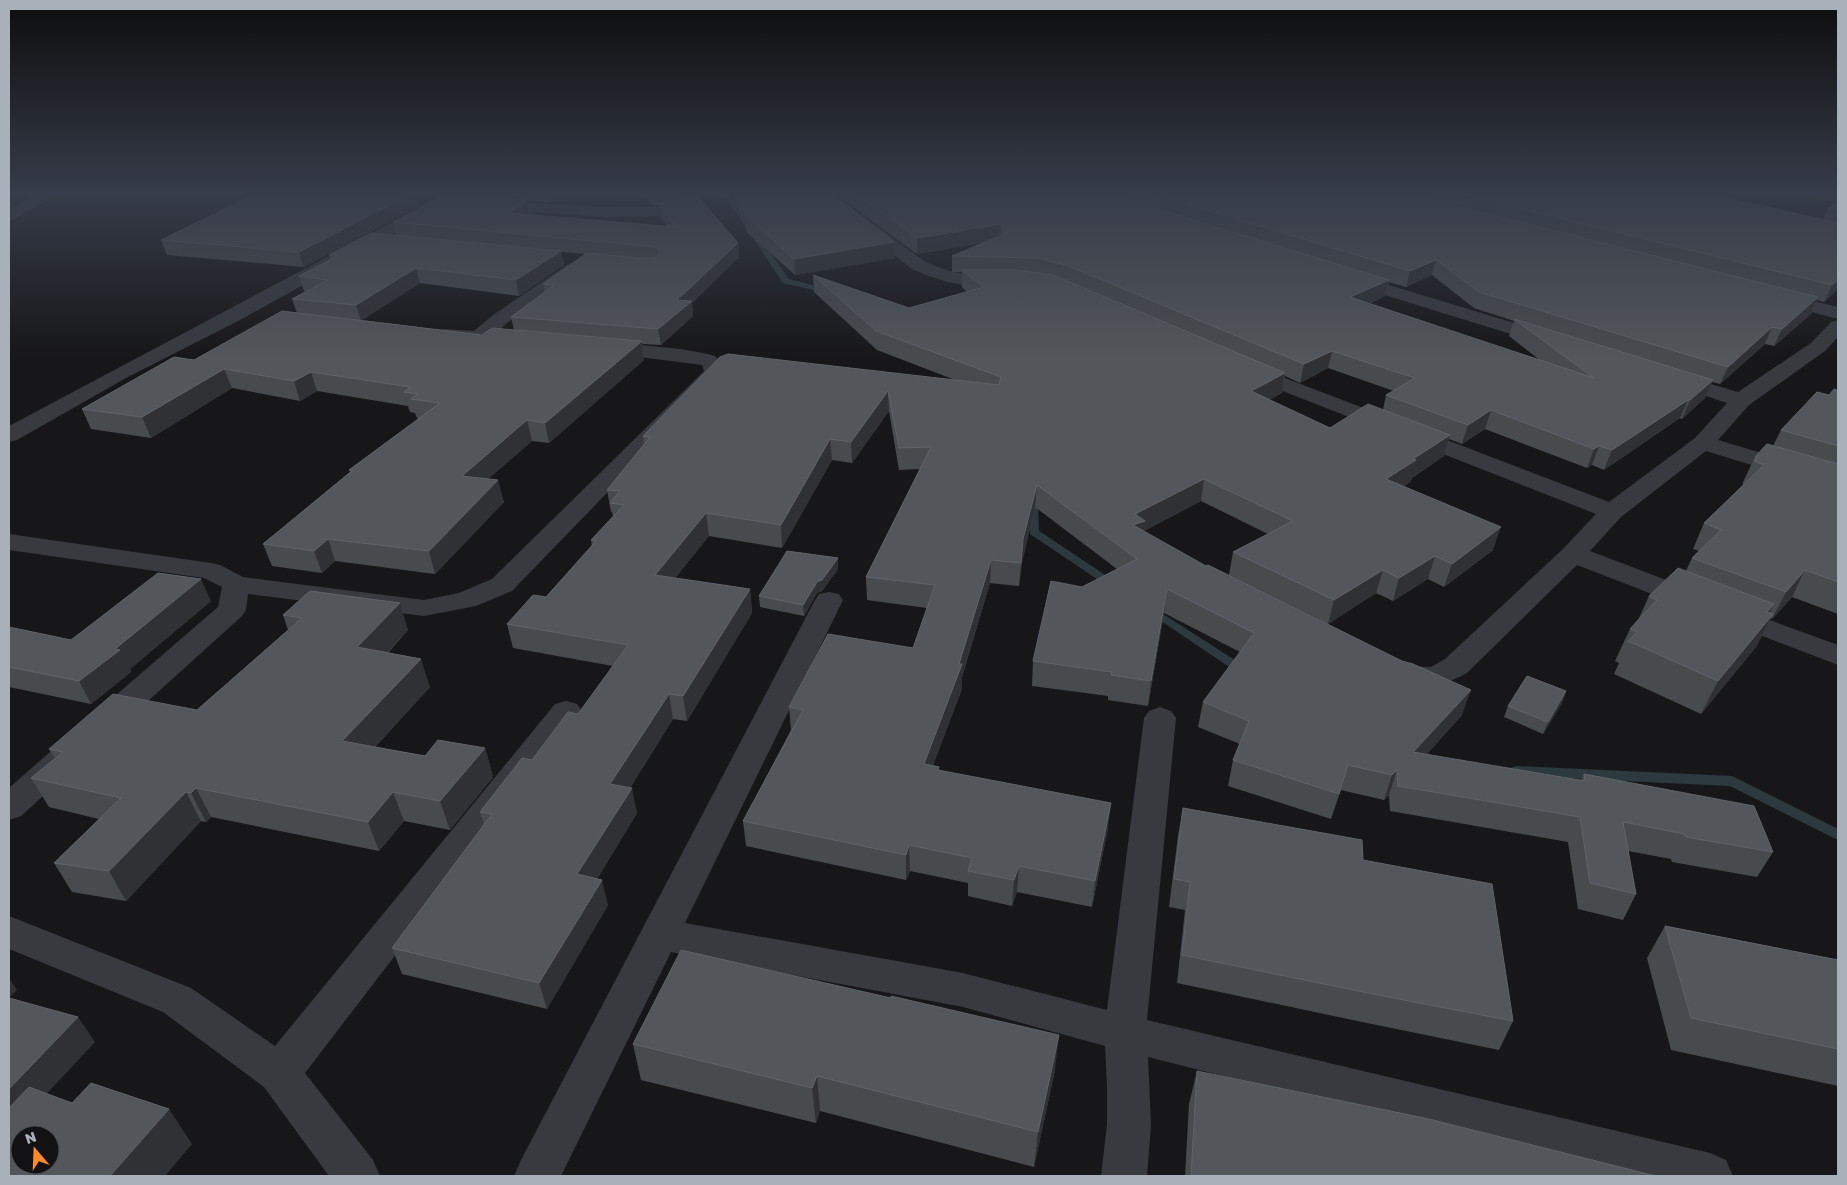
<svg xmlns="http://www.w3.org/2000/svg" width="1847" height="1185" viewBox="0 0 1847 1185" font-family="'Golos Text',sans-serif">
<rect width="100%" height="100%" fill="#171719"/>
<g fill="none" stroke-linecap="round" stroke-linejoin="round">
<g fill="#2c3a3f" fill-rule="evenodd">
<path d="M717,191H724L731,197L789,279L831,290V294L783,283L727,199Z"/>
<path d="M1033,500L1038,503L1039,531L1117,583L1119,585L1117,587H1109L1030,534L1028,503Z"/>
<path d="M1152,607L1249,669L1251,672L1249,675H1241L1148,612L1146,610L1148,608Z"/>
<path d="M1516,766L1732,776L1838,829V840L1730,786L1516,776L1511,774L1509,771L1511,768Z"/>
</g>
<g fill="#383a3f" fill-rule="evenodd">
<path d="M43,191H61L59,194L14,219L9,221V210Z"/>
<path d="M451,191H469L467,194L240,320L126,378L17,440L9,442V426Z"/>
<path d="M813,191H829L924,261C949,274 972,275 1000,275L1006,276L1009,280L1006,284C975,291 940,282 912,269Z"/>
<path d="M1794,191H1821L1838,195V203L1796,194Z"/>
<path d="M492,201L606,207L678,206L683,208L686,211L683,214L678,216L606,217L487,209L484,206L487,203Z"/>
<path d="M576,262L582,263L585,267L582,271L507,323L486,341L479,343L437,339L434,335L437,331L444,329L474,331L493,315L570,263Z"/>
<path d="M1352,274L1554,335L1557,339L1554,343L1547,345L1540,343L1346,283L1343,279L1346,275Z"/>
<path d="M1777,292L1838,307V319L1771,301L1768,297L1771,293Z"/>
<path d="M1838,320V337L1825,351L1749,405L1718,440L1838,476V491L1706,451L1621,517L1590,551L1703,594L1707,600L1703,606L1693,608L1683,606L1577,565L1467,673C1440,687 1422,691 1392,683L1388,676L1392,669L1403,666L1431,667L1445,659L1564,548L1596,514L1242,375L1239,371L1242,367L1249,365L1256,367L1609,502L1695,438L1727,403L1667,383L1664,379L1667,375L1674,373L1738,392L1811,343L1831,322Z"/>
<path d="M607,342L681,349L708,354L715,356L724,365V372L512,591L476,606L424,616L248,594L246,610L242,616L116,730L105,733L94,730L89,722L94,714L218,607L222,587L204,578L9,550V534L211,563L220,565L243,577L424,600L459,593L492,579L704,371L702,365L600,352L597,348L600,344Z"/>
<path d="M829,592L839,594L843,600L685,923L963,973L1107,1010L1144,718L1149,711L1160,707L1171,711L1176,718L1147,1020L1710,1153L1726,1160L1733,1176H1621L1148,1057L1151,1125L1147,1176H1101L1107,1125V1085L1105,1046L963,1007L671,952L561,1176H514L521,1160L815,600L819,594Z"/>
<path d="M1731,606L1838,645V665L1721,620L1717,614L1721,608Z"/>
<path d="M566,701L577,704L582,711L577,718L305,1073L373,1160L380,1176H329L264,1087L163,1012L9,949V916L191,988L275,1046L555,704Z"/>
<path d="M62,748L74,752L78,760L74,768L21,816L9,820V788L50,752Z"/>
</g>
</g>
<g fill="#484b4e" fill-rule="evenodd">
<path d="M261,191H448L440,195L415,193L419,206L304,267L167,255L161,240Z"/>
<path d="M462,191H565L548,202L529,201L531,214L529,215L667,226L661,218L659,205H652L642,191H693L739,257L692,303L693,316L661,345L642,344L644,360L549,443L532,441L488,479L504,502L435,574L335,561L322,573L272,566L263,544L350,472L349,470L418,419L417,418L415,413L410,412L408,406L317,391L300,401L232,388L151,438L91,429L82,409L194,360L297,313L292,299L306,291H304L299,276L330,260L329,255L396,235L393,222L464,197ZM561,252L586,254L543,284L545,292L511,317L514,330L482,335L361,320L420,283L519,296L564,265Z"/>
<path d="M732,191H828L895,258L795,275L747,232Z"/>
<path d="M831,191H1743L1727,198L1823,220L1828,208L1838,203V289L1824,302L1817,300L1811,314L1774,346L1765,344L1720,384L1712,382L1705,398L1682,419L1680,418L1604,470L1592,465L1587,468L1485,429L1462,444L1449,439L1444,456L1412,478L1410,482L1404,486L1493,550L1444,587L1428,579L1393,601L1376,593L1328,624L1229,575L1233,552L1268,534L1201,501L1144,531L1462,715L1426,755L1581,780L1584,774L1773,852L1757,877L1672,862L1671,859L1628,851L1636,894L1623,920L1578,909L1568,842L1390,811L1389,795L1384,800L1341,790L1331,819L1228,786L1233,760L1240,744L1198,727L1203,702L1240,652L1164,613L1148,706L1108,700V696L1032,686L1033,661L1082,587L1117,569L1035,507L1022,562L1019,586L990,583L962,677V689L933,765L939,767V770L1108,828L1092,907L1017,892L1012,906L968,896V883L910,871L906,880L746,846L743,821L791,730L789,707L913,648L927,608L867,600L866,577L920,469L899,470L889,411L852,463L832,460L782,548L709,536L675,578L750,589L752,613L687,721L673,719L630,788L637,813L597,879L608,905L547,1009L402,974L392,948L484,825L480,812L578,714L613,666L513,648L507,624L546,597L592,546L591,540L613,516L612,512H611L607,490L644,445L643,436L955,380L877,350L814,292L813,275L909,308L967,292L962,287V272H952V256L986,242L917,254ZM1432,275L1474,308L1514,321L1509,336L1541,361L1369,304L1385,296L1389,282L1406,287ZM1328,368L1394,391L1386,395L1383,410L1330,428L1269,400L1282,393L1285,376L1300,383Z"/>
<path d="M1838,389V614L1792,597L1772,619L1771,618L1756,647L1701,714L1614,674L1619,663L1615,661L1630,629L1639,618L1649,596L1686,571L1692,558L1699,551L1693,549L1704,523L1743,486V482L1755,457L1773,446L1781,430L1829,395L1837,390Z"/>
<path d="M838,569L822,591L817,593L804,616L760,607L759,596Z"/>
<path d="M211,601L130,669L131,672L91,704L9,687V627L71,640Z"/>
<path d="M283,615L408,630L388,653L430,687L375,747L425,756L485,748L493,777L450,830L404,821L379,851L211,817L206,822L201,821L126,901L72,892L54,863L99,819L49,807L31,778L55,759L49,749L197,710L288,630Z"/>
<path d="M1566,691L1562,703L1543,734L1504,717L1508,706Z"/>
<path d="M1183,808L1363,860L1513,1021L1499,1050L1367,1023L1177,983L1185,910L1169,907L1178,836Z"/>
<path d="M1665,926L1838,960V1086L1671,1050L1647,958Z"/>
<path d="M891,998L1055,1070L1034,1167L820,1111L816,1123L641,1080L633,1044Z"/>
<path d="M1197,1071L1656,1176H1185L1189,1104Z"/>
</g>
<g fill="#303134">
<path d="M439,191H448L440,195Z"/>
<path d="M546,191H565L548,202Z"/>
<path d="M1726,191H1743L1722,200Z"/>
<path d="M415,192L419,206L304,267L299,252Z"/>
<path d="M528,200L531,214L512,227L509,213Z"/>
<path d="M1001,224L1000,239L917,254V238Z"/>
<path d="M894,242L895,258L795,275L794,259Z"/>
<path d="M738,243L739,257L692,303L693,316L661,345L658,329L677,300Z"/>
<path d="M561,251L564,265L519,296L516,280Z"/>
<path d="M1436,260L1432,275L1406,287L1410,271Z"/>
<path d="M416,268L420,283L361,321L356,305Z"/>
<path d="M1389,280L1385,296L1346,314L1350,297Z"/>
<path d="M1838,280V289L1824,302L1832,285Z"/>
<path d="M1818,297L1811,314L1774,346L1782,329Z"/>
<path d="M1772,327L1765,344L1720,384L1728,367Z"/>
<path d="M642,341L644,360L549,443L545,423Z"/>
<path d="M1332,351L1328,368L1300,383L1304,364Z"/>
<path d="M224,369L232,388L151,438L142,417Z"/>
<path d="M311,372L317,391L300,401L294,381Z"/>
<path d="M1285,373L1282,393L1248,412L1251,391Z"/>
<path d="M1713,380L1705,398L1682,419L1690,400Z"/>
<path d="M888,391L889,411L852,463L851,442Z"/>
<path d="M1688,400L1680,418L1604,470L1612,450Z"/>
<path d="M1491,410L1485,429L1462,444L1468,425Z"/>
<path d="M527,420L532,441L467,497L462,476Z"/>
<path d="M1450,435L1444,456L1412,478L1410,482L1380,501L1386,479L1413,459Z"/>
<path d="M830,439L832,460L782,548L781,525Z"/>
<path d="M1599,446L1592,465L1587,468L1594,449Z"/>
<path d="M1204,479L1201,501L1144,531L1142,543L1133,525L1135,514Z"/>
<path d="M498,480L504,502L435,574L429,551Z"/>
<path d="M1037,485L1035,507L1022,562L1019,586L1023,539Z"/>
<path d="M706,513L709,536L659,598L655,575Z"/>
<path d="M1501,527L1493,550L1444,587L1452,564Z"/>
<path d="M328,539L335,561L322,573L314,551Z"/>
<path d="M1435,556L1428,579L1393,601L1399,578Z"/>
<path d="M838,558V569L822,591L817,593L804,616L803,605L817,582Z"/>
<path d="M991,560L990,583L962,677V689L924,789V764L959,664Z"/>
<path d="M1383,570L1376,593L1328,624L1334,600Z"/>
<path d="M1805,570L1792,597L1772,619L1786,592Z"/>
<path d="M201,579L211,601L130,669L131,672L91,704L79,681L115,649Z"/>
<path d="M750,589L752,613L687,721L683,696Z"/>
<path d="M1167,589L1164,613L1148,706L1151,681Z"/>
<path d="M400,603L408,630L367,675L357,647Z"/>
<path d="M1774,604L1761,629L1773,614L1756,647L1701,714L1718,681L1767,612Z"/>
<path d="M421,659L430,687L354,769L342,741Z"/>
<path d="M1471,690L1462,715L1405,778L1413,752Z"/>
<path d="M1566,691L1562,703L1543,734L1548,722Z"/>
<path d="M669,694L673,719L616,810L610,784Z"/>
<path d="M485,748L493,777L450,830L440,801Z"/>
<path d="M1348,765L1341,790L1331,819L1339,794Z"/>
<path d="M1397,770L1389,795L1384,800L1392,775Z"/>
<path d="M196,788L211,817L206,822L191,793Z"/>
<path d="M632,788L637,813L584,900L577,874Z"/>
<path d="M186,792L201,821L126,901L109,871Z"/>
<path d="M393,792L404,821L379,851L368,822Z"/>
<path d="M1111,803L1108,828L1092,907L1095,881Z"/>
<path d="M909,845L910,871L906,880V855Z"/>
<path d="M1019,866L1017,892L1012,906L1014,880Z"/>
<path d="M602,880L608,905L547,1009L539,983Z"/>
<path d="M9,978L17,990L9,998Z"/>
<path d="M78,1017L95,1042L12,1131L9,1127V1089Z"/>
<path d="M1059,1035L1055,1070L1034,1167L1038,1132Z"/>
<path d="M817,1076L820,1111L816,1123L812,1088Z"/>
<path d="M169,1109L192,1144L165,1176H110Z"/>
</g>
<g fill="#53565a" stroke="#606469" fill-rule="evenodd">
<path d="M261,191H399L415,192L299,252L161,240Z"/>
<path d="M649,191H693L738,243L677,300L692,301L658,329L511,317L554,285L543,284L587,253L649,259L657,258L660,251L655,247L393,222L442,196L528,200L509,213L675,227L659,204H677L683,202L686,196L681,193L650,192Z"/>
<path d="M736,191H828L894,242L794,259L746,216Z"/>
<path d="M851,191H1099L1389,280L1350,297L1594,378L1514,319L1713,380L1690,400H1688L1612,450L1599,446L1594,449L1491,410L1468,425L1386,395L1415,378L1332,351L1304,364L1066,265L1038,258L952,256L1004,234L1001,224L917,238Z"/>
<path d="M1142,191H1397L1818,297L1782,329L1772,327L1728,367L1479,292L1436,260L1410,271Z"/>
<path d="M1448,191H1696L1838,223V280L1832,285Z"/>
<path d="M1838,203V210L1828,208Z"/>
<path d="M371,233L561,251L516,280L416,268L356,305L292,299L328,280L299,276L337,256L329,255Z"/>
<path d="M962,270H1016L1053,275L1285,373L1251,391L1330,428L1368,404L1450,435L1413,459L1416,460L1386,479L1501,527L1452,564L1435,556L1399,578L1383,570L1334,600L1233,552L1293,521L1204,479L1135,514L1145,521L1133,525L1206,566L1208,565L1402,661L1413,664L1471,690L1413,752L1585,781L1584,774L1754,806L1773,852L1686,837L1684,834L1623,822L1636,894L1590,883L1580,817L1398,786L1397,770L1392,775L1348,765L1339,794L1233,760L1249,721L1203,702L1254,633L1167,589L1151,681L1111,675L1112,672L1033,661L1051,581L1082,587L1137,559L1037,485L1023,539L1021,563L991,560L959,664H962L924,764L939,767L938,770L1111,803L1095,881L1019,866L1014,880L968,871L972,858L909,845L906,855L743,821L803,710L789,707L828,634L913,648L935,585L866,577L931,447L899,448L888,391L851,442L830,439L781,525L706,513L655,575L750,589L683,696L669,694L610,784L632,788L577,874L602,880L539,983L392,948L492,814L480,812L522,758L532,760L568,712L578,714L628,645L507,624L533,595L546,597L596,541L591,540L624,505L610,503L620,491L607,490L650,437L643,436L720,357L728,354L999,385L1001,377L876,331L813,275L909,308L984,287Z"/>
<path d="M282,311L482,335L492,328L642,341L545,423L527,420L462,476L498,480L429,551L328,539L314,551L263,544L353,470H349L440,403L411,399L418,394L404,392L411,387L311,372L294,381L224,369L142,417L82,409L174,357L194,360Z"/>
<path d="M1834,389L1837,390L1838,389V446L1781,430L1817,392L1829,395Z"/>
<path d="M1767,444L1838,464V582L1805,570L1786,592L1692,558L1721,530L1704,523L1764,465L1754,461L1757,458L1755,457Z"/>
<path d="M787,551L838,558L822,580L817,582L803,605L759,596Z"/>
<path d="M1678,568L1774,604L1767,612L1773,614L1718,681L1628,641L1637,632L1630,629L1657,600L1649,596Z"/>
<path d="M158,573L201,579L115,649L120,650L79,681L9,667V627L71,640Z"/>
<path d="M310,591L400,603L357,647L421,659L342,741L425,756L438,740L485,748L440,801L393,792L368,822L196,788L191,793L186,792L109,871L54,863L121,798L31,778L63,752L49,749L113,694L197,710L302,618L283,615Z"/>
<path d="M1527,676L1566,691L1548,722L1508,706Z"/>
<path d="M1183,808L1362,840L1363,860L1492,884L1513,1021L1378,995L1182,955L1190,882L1174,879Z"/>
<path d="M1665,926L1838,960V1049L1691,1018Z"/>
<path d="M681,950L891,998V996L1059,1035L1038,1132L817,1076L812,1088L633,1044Z"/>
<path d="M9,998L78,1017L9,1089Z"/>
<path d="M1197,1071L1429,1119L1656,1176H1191Z"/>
<path d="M91,1083L169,1109L110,1176H9V1108L29,1087L72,1103ZM20,1135H50V1165H20Z"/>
</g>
<linearGradient id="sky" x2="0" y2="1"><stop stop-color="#0d0d0e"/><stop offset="0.54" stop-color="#363c49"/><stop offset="1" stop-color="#363c49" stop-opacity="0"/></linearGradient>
<rect width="1847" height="357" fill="url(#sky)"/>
<rect width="1847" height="1185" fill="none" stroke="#a8b1ba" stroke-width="20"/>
<g transform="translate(35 1150) rotate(341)"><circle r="24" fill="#121214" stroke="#4e5256"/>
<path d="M0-4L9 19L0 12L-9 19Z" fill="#ff8a29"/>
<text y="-8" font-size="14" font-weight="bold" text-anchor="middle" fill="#a8b1ba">N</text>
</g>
</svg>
